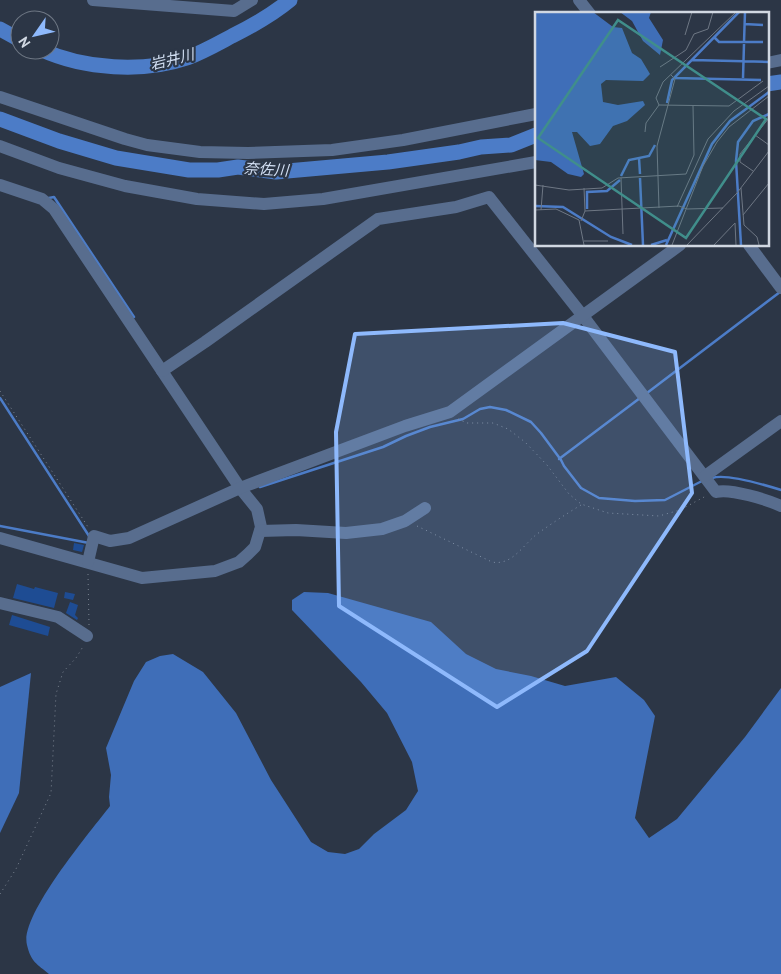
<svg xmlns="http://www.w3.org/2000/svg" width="781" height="974" viewBox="0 0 781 974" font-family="'PT Sans','Noto Sans JP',sans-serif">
<rect width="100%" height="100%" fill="#2c3646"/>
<g fill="#3f6eb8">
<path d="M304,592L328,593L431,622L466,654L496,669L531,676L565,686L616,677L644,700L655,716L635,818L649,838L677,819L745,737L781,688V974H49C37,964 31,962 27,945C19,916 91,831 110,806L109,797L111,775L106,748L134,681L146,662L160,656L173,654L203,672L236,713L271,780L311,842L328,852L345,854L359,849L374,834L406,810L418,791L412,762L387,713L361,682L292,610V600Z"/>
<path d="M31,673L19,793L0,833V687Z"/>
</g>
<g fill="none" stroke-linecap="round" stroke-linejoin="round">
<g stroke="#4c7cc7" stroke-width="2.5">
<path d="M49,198L54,197L134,317"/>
<path d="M647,393L780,292"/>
<path d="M0,398L89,536"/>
<path d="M559,459L640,398"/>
<path d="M712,478C727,473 765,485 781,490"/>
<path d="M260,487L383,447L406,436L430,427L463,419L480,409L490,407L506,410L531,422L541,433L561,460L564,466L581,488L599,498L635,501L665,500L702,481"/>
<path d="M0,526L89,543"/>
</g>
<g stroke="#4c7cc7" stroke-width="15">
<path d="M0,29L20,40"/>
<path d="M42,50C84,69 143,73 187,58C203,52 217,44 232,36C252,26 272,15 290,0"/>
<path d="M767,84L781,82"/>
<path d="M0,119L59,141L116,158L189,170H218L238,167L276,172L388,162L459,152L481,147L511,145L536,135"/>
</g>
</g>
<g fill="#1e4c93">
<path d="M74,543L84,545L82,552L73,550Z"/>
<path d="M17,584L34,589L35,587L58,593L54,608L13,598Z"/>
<path d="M65,592L75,594L73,600L64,598Z"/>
<path d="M70,602L78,605L75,615L78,618L77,620L66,613Z"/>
<path d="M12,615L50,627L48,636L9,625Z"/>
</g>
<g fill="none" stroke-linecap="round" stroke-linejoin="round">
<g stroke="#7c8592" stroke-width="1" stroke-dasharray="1 4" stroke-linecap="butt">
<path d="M0,391L88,527"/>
<path d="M458,419L467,423H493L508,429L525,442L547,465L569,494L581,504L608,513L659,516L680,510L706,496"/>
<path d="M417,526L492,562C512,566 523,545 537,534C551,524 566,514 581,505"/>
<path d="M88,574L89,625"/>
<path d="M0,894L16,869L51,793L56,694L63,672L76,658L84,645"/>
</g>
<g stroke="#586d8e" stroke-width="12">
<path d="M93,0L234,11L252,0"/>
<path d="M579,0L590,14"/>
<path d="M767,63L781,60"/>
<path d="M0,97L125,139L147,145L200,152L248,153L332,150L403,140L536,114"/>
<path d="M0,146L59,168L125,186L197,199L264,204L323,199L536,162"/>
<path d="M0,185L42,199L54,209L240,488L257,509L261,527L255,547L248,554L239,562L215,571L142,578L0,538"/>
<path d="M749,245L781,288"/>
<path d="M162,371L205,342L378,219L456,207L489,197L583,316L716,492C730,488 768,500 781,506"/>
<path d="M705,476L781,421"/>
<path d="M260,531L296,530L346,533L382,529L405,521L425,508"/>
<path d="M88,562L94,536L110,541L129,538L240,488L405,426L450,412L680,245"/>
<path d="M0,603L58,617L87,636"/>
</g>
</g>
<path fill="#8eb9fc" fill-opacity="0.2" stroke="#8eb9fc" stroke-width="4" stroke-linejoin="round" d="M563,323L675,352L692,493L587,651L497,707L339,606L336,432L355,334Z"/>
<g text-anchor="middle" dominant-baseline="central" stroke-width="4.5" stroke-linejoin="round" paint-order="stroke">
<g font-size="15" font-style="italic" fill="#d2dff3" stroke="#2c3646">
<text transform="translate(172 59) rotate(-14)">岩井川</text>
<text transform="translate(266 169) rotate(3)">奈佐川</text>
</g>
</g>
<g transform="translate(535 12)">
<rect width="234" height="234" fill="#2c3646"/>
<path d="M0,0H58L78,15L87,16L97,41L106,47L115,62L108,69L71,68L66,72L68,90L83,93L108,89L110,93L92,109L78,114L65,132L55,134L42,120H37L49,162L46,165L33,162L16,150L0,148ZM85,0H116L114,6L128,28L125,43L108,29L97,9Z" fill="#3f6eb8"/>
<path fill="none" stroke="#4c7cc7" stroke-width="2.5" d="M209,12L228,13M180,26L184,30H228M209,30L210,0M157,48L234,50M140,66L226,68M208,66L209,32M132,91L137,68L204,0M104,146L105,162M86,164L94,148L114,144L120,133M105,166L108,233M0,194L28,195L76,225L97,233M52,197V180L72,179L85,168M116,233L132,228M131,233L177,132L195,109L234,80M206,233L201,149L203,130L218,109L234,102"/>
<path fill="none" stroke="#6e7784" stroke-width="1" d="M150,23L157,0M125,55L151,38L159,22L173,17L178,0M124,93L121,86L128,70L201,0M124,93L194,94L228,69M110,120L111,111L124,93M220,123L234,133M218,159L205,150V142L234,106M86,166L88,222M0,173L34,178L67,176L83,166L151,162L159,143L158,94M206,176L209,213L222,225L224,233M142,195L173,127L199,99L234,74M124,196L122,134L140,67L136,63M0,198L21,197L44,208L49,233M6,198L8,173M50,199L144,194L152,197L188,196M208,203L234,171M46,209L50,199L49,176M49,229H73M137,233L168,154L182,130L194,115L234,84M152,233L202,181L234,139M179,233L200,211L201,233"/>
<path fill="#408e8b" fill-opacity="0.15" stroke="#408e8b" stroke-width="2.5" d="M83,8L231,107L151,226L3,126Z"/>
<rect width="234" height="234" fill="none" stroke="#d1d8e2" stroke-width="2.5"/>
</g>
<g transform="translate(35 35) rotate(236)"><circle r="24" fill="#2c3646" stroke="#6e7784"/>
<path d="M0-4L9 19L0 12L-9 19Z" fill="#8eb9fc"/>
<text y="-8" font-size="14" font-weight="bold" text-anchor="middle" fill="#d1d8e2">N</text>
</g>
</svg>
